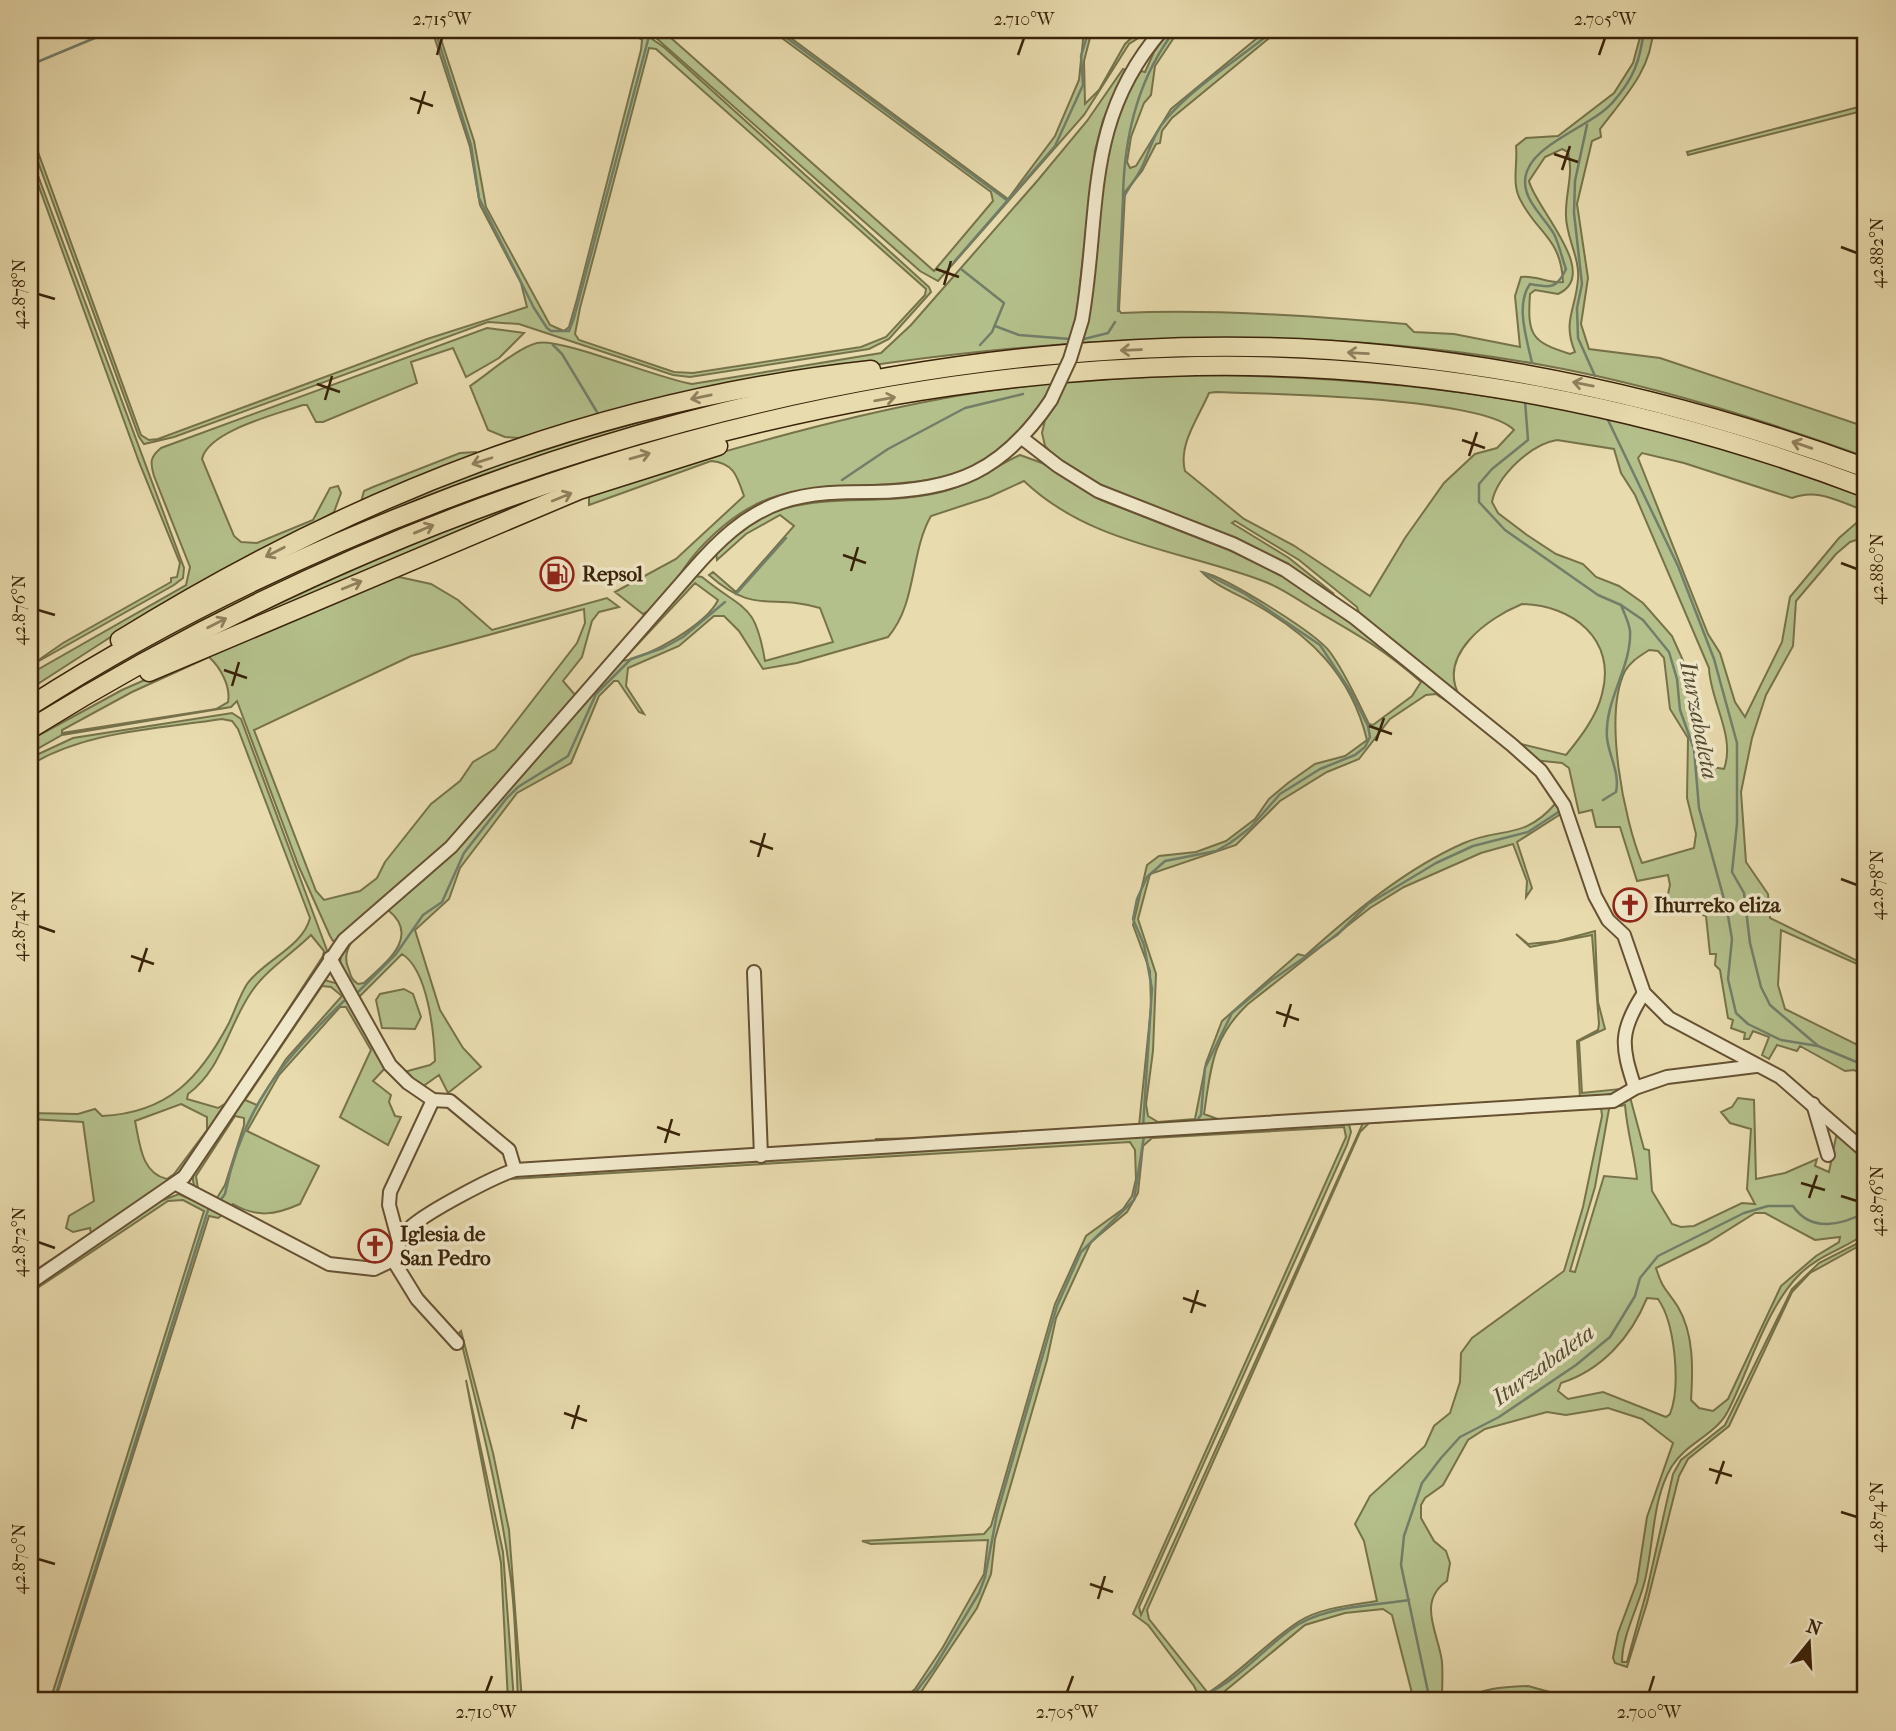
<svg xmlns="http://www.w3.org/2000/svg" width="1896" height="1731" viewBox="0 0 1896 1731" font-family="'IM FELL French Canon',serif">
<rect width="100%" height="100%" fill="#e8dbae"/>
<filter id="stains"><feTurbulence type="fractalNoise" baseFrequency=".00286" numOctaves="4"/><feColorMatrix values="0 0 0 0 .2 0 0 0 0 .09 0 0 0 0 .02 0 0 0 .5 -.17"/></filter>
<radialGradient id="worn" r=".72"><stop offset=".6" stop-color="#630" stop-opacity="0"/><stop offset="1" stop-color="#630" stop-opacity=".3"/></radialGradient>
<g fill="#b4c08b" stroke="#77724a" stroke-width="2" fill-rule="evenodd">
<path d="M432,30H438L474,141L486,207L550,325L564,331L569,327L577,299L641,50L642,40L628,30H639L665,48L929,287L931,292L889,339L869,349L690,377L673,375L519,324L488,322L174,437L144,444L139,437L30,140V130L141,435L149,440L158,439L427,339L527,307L521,283L480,205L470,147ZM649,48L656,49L926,289L925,295L886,337L861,347L693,373L674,372L579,340L575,334L580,308Z"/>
<path d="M647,30H662L934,271L993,201L991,192L771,30H780L1008,199L1055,136L1079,80L1084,30H1092L1084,61L1085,104L1099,90L1125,44L1140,30H1151L1129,44L1084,115L938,281L920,271Z"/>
<path d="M1170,30H1179L1155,66L1151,95L1144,103L1131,137L1127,162L1130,168L1136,166L1171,109L1267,30H1279L1172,118L1162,131L1160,143L1156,144L1142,171L1125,192L1119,310L1121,313C1217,309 1310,316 1406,324L1414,332L1454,334L1520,347L1515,296L1521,277C1536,275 1549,284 1563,282C1561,238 1538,234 1521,201C1511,184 1518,165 1516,146L1526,138L1558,136L1614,93L1633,63L1642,30H1653C1651,71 1624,97 1600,129L1601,137L1592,141L1577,204L1588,278L1581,324L1589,349L1660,358L1866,427V457C1760,419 1653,385 1542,365C1286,319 1022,337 767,382C722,390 676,396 631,406C594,415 556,428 519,438L505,437L488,430L470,386C488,374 517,348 537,343C559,337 659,379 692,384L881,353L911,325L1038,180L1087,121L1123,69L1126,70L1103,120L1095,151L1076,319L1088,322C1100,248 1092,130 1141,71L1145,72L1154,52ZM1562,149L1568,152C1574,174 1565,194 1566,216C1566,237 1580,258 1578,279C1576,309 1562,321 1575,352L1570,354C1532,342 1527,336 1530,294L1535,290L1558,294C1602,274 1535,208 1529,181L1545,157Z"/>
<path d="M1866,105V110L1688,155L1687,152Z"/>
<path d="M30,154L184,568L183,578L174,585L30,666L63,643L171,582V578L177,577L180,563L139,462L30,162Z"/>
<path d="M487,328L524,333L499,358L466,377L453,348L411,362L417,383L323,422H316L307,405H303C277,414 208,431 202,459L234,536L241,542L257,543L313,520L330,488L338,486L341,493L334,512L123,629L30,689V674L186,585L190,567L154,476C150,462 150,457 161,448Z"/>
<path d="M1169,355H1290L1448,368L1674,412L1866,475V482L1447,374L980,373L1000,368Z"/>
<path d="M1209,375C1440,378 1651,412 1866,498V516L1863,510C1838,501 1817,488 1792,498L1684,463L1642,453L1638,458L1708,634L1720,653L1735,702L1745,717L1782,642L1790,597L1839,538L1862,518L1866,519V537L1850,542L1836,554L1796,601L1793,646L1766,695L1752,738L1741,792L1746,862L1768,894L1770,918L1866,965V968L1781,930L1778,985L1785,1009L1866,1049V1077L1854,1070L1845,1071L1800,1046L1797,1051L1777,1045L1769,1059L1762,1055L1769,1037L1753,1031L1749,1039H1744L1745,1033L1731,1028L1733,1020L1728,1018L1720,970L1715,965L1716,954H1710L1706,916L1666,903L1670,885L1668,875L1637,881L1620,827H1596L1592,810L1579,813L1569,768L1562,763L1533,760L1360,616L1357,607L1299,560L1235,521L1232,523L1289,558L1334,594L1252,546L1123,497L1092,481L1054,456L1045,446L1042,433L1045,420L1056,404L1045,397C988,491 924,480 828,488C803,489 774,494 751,507C727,520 701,544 685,567C673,584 662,605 643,614L615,592L676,559L744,496C737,476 734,463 711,461L589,505V497L612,485C720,452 829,420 940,399C1029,382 1119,377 1209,375ZM1216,392C1270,394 1483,397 1514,430L1497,448L1475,454L1444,483L1405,538L1370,596L1293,545L1244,519L1185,471C1178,444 1199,417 1209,393ZM1557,440L1614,449L1621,473L1635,495L1709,668C1710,701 1736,736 1724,769L1712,767L1699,721L1687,693L1686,667L1672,636L1643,603L1619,586L1596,577L1583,564L1556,554L1527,535L1498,513L1492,502C1497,476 1531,444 1557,440ZM1522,604C1572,605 1617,639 1602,694C1597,716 1580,738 1566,755L1517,743L1460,697C1436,655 1488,618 1522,604ZM1649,650L1658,651L1664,658L1670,709L1688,738L1687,798L1696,834L1694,848L1642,863C1624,820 1603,715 1625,671C1631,661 1640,656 1649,650Z"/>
<path d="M927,380L486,500L30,721V713C121,659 213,606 310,563C407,520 507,486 608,454C708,422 822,390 927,380Z"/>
<path d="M807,387L756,396L645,426L483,478L199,602L245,572L435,482L685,404Z"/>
<path d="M476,452V454L361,502L364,491L373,487L460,453Z"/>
<path d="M1020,455L1042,463L1101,500L1247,557L1282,575L1370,635L1528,762L1553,790L1564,812L1517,842L1532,888L1526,897L1527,881L1513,844L1481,853L1404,887L1370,908L1248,1004C1212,1038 1211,1067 1204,1114L1223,1121L1580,1098L1577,1041L1598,1030L1599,1024L1592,935L1530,947L1516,934L1528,944L1558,941L1595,931L1598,1002L1605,1029L1579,1041L1582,1093L1620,1089V1092L1571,1102L877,1146L876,1139L948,1138L1139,1126L1151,1007L1150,971L1133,925L1147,865L1159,856L1196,852L1226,841L1255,819L1269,799L1288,783L1315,764L1345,756L1367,740C1351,674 1310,635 1253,603C1237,594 1214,585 1202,572C1226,577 1316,633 1330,652C1346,674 1357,700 1369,724L1373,725L1412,696L1421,682C1383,648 1353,632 1310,607C1295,598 1280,587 1263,581C1181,550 1090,544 1024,481L989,497L931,516C910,552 917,604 888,637L797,663L763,669L739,631L724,616H714L679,646L628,668L626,686L644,714L639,712L618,681H614L599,696L571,763L517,793L460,868L449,899L415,930L440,1010L463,1048L481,1067L448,1093L439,1075L422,1087L404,1072L430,1065L435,1061C434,1033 428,970 402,954L357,999L340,963L342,949L359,931L426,878L462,843L687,582L695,576L702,577C745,612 755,602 765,661L833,642L820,608C771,593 755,616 709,575L713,572L736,592L794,526L780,515L746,534L717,560L716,552C786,479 853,511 937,493C969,486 992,468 1020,455ZM695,583L718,600C707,624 648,658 622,661ZM1436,694C1472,719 1542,761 1555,804C1524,840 1501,827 1464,843C1405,869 1353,913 1305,956L1298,954L1222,1021L1206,1063L1195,1119L1158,1122L1148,1116L1146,1104L1153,1051L1156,974L1138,919L1150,874L1236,845L1280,801L1327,772L1359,759L1390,719L1426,695ZM388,910C422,937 384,964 364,983L358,984C352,980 351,977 349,970C336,943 370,926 388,910Z"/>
<path d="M620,472L206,639C340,572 476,513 620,472Z"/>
<path d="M399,577L431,584L458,600L492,630L607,598L619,607L599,612L592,621L582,657L563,681L576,696L460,832L338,940L333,941L330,936L299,867L237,701L231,707L62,735L30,753V740L122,690L375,579ZM584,609L585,623L577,643L495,749L473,762L460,781L431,804L385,862L377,878L360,891L324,900L316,891L254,730L411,656ZM209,657C220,667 231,686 228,702L216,709L62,733V730L132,692Z"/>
<path d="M232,713L241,719L328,953L179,1177L30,1278V1274L91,1233L90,1228L73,1232L66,1228L69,1216L94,1201L83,1122L30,1119V1113L78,1114L95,1109L102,1116C168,1113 200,1078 229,1023C235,1010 240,995 247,984C263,961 303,947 310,918L238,729L232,721L222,719C157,729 86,731 30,765V758L73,738ZM311,935L324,951L323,956L228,1102L218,1108L187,1099L188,1094C223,1068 228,1025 252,991C267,969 293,953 311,935ZM181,1104L207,1117V1130L174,1174L167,1179C141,1173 140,1144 135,1121Z"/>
<path d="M324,980L339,984L386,1067L373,1081L391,1095L389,1102L395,1116L401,1117L388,1145L340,1117L371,1050L346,1007H340L279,1075L247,1131L319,1166L300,1204C275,1215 257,1218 233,1204L228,1209C208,1198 186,1194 195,1168ZM322,986L331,987L342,996L286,1059L257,1105L245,1100ZM235,1116L244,1118V1125L225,1185L217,1198L198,1189L196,1176Z"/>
<path d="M404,989L413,994L421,1017L415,1029L382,1028L376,1000L380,994Z"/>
<path d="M1630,1097L1644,1149L1649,1150L1652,1191L1672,1224L1681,1227L1694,1226L1742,1203L1755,1204L1747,1189L1751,1129L1730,1123L1721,1112L1732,1107L1738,1098L1754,1100L1756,1179L1785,1173L1817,1159L1815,1166L1829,1172L1837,1132L1866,1158V1233C1845,1249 1818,1255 1799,1275C1766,1308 1749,1370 1728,1411C1716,1435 1686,1443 1672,1466C1652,1498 1654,1544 1645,1580C1639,1606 1622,1635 1622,1662H1627L1647,1590L1673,1474L1681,1460L1725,1425L1792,1289L1819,1263L1866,1239V1242L1810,1273L1792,1292L1729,1426L1688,1459L1679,1476L1647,1603L1627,1667L1615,1663L1613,1658L1618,1633L1637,1582L1647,1517L1673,1443L1642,1419L1608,1408L1566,1415L1547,1412L1485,1429L1468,1440L1443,1485L1425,1498L1421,1505V1518L1434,1541L1446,1551L1450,1563L1447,1581C1416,1602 1439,1634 1442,1662C1443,1675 1442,1688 1442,1701H1414L1392,1615L1383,1609L1345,1613L1305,1625L1214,1700L1184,1701L1199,1696L1194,1686L1148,1625L1133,1614L1346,1137L1344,1127L1152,1138L1143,1146L1138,1193L1127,1212L1091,1242L1056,1318L1047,1360L995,1539L991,1574L977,1608L915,1701H901L915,1689L943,1647L984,1574L988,1540L871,1544L862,1541L984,1534L991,1526L1055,1304L1086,1236L1123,1209L1132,1196L1136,1179L1135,1150L1130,1142L512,1179V1175L1348,1121L1351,1132L1347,1145L1139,1607L1141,1615L1363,1123L1606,1105L1609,1109L1595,1187L1570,1271L1575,1272L1604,1176L1637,1179C1634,1153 1627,1131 1625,1105L1620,1106L1619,1101ZM1601,1107L1602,1116L1583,1207L1564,1271L1472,1338L1461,1353L1460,1382L1450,1413L1434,1426L1425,1446L1370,1496L1355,1524L1364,1541L1377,1601C1352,1605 1319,1608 1298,1622C1266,1643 1241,1672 1208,1693L1149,1619L1147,1610L1360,1132L1369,1123ZM1755,1213H1765L1815,1240L1840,1237L1839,1242L1816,1256L1781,1286L1728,1399L1713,1411L1699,1408L1691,1400C1693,1369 1694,1334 1678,1307C1667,1289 1663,1291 1656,1268L1707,1243ZM1647,1298L1658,1299C1675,1323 1681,1386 1670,1414L1666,1417L1603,1392L1568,1399L1558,1391L1561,1383C1602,1370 1631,1337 1647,1298Z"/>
<path d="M179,1194L224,1214L218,1218L209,1216L55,1701H50L204,1211L183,1200L168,1201L30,1293V1287L158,1202Z"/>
<path d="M461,1331L493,1453L509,1530L522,1701H518C516,1659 516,1615 510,1573C499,1492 479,1413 459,1333Z"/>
<path d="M466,1380L503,1552L514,1701H508L501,1563Z"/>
<path d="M1528,1686L1582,1701L1508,1698L1500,1701H1460C1482,1688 1502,1687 1528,1686Z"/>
</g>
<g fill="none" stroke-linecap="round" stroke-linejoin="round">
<g stroke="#727e69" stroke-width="2.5">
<path d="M435,30L471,145L479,198L534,308L547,328L551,331H569L574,318L648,40"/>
<path d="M776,30L1008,201"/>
<path d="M30,65L114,30"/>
<path d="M1587,125L1575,181L1574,213L1582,284L1577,308L1578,338L1595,376"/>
<path d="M1123,197C1124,138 1138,78 1175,30"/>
<path d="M954,262L1055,146L1083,85L1081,56L1089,30"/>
<path d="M961,269L1004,303L992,332L980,345"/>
<path d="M1118,311L1123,199C1128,187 1137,178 1142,167C1150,150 1154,132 1167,118C1196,85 1237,60 1272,32"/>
<path d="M995,326L1019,335L1070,339"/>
<path d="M1080,340L1108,333L1115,322"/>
<path d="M553,345L562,354L597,412"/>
<path d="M1532,363C1527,339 1515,305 1530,284C1550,288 1557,289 1566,269C1562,258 1559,244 1554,234C1545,218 1525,202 1525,182C1525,145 1591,128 1613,102C1634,78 1640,61 1644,30"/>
<path d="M1525,401L1528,440L1492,469L1479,484V502L1505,530L1598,595L1621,605L1643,620L1669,652L1677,679L1680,710L1694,749L1699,808L1727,910L1732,939L1728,979L1736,1013L1748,1024L1781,1040L1818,1046L1866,1066"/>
<path d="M1607,418L1678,566L1714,659L1737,743V824L1732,872L1744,893L1750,943L1761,987L1770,1005L1817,1045"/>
<path d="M842,480L888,449L965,408L1023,394"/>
<path d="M736,594L786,538"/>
<path d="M1603,800L1616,792C1620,773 1609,756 1607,738C1604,700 1632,667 1630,631C1629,622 1624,613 1621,605"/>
<path d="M356,994L396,954L423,915L442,902L464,853L506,799L518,787L568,756L596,694L631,659L663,648L683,637L725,602"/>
<path d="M1196,1122L1201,1115L1205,1068L1232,1013L1269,982L1337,935L1368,904L1436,863L1473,846L1528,832L1560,811L1562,813"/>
<path d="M1143,1127L1152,989L1144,945L1133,919L1137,899L1147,877L1165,861L1216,851L1230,843L1250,828L1280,794L1320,769L1355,755L1365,747L1370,737L1368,726L1351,692L1320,645L1245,594L1204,573"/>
<path d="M219,1202L225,1194C243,1107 283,1059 346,999"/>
<path d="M54,1701L208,1210"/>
<path d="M909,1701L934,1668L979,1593L985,1577L997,1514L1057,1306L1081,1252L1134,1200L1144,1136"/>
<path d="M1190,1701C1234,1686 1255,1656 1290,1630C1320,1606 1373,1606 1409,1600"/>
<path d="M1430,1701L1401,1565L1404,1536L1422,1483L1441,1458L1460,1437L1499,1417L1576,1365L1610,1337L1635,1296L1640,1278L1658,1256L1744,1213L1768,1206H1793C1811,1233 1842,1225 1866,1212"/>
</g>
<defs>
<g id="minor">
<path d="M1082,320C1101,211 1083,121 1162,30"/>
<path d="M1022,438L1058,466L1098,491L1233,544L1285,570L1355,618L1512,745L1541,771L1564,805L1595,896L1608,920L1624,935L1644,993L1669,1018L1780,1077L1866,1152"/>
<path d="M330,958L390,1065L408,1083L433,1100L450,1101L509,1150L515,1170"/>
<path d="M754,972L761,1156"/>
<path d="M1635,1088C1621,1046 1619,1031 1644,993"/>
<path d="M1813,1104L1828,1155"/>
<path d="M176,1184L329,1264L374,1269L393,1260C397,1246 402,1236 412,1226C429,1211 493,1177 515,1170L1613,1101L1635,1088L1667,1077L1756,1066"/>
<path d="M399,1242L389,1205L390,1192L433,1100"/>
<path d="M393,1260L417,1299L457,1343"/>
<path d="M30,1283L184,1177L344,940L451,847L691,572C717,542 744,515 782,502C811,492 842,492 872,492C956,491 1003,471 1051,400"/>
</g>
<g id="highway">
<path d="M120,640C354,495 596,400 871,370"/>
<path d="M149,672L579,490L718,446"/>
<path d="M30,706C406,465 942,308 1389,355C1554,372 1711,411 1866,468"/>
<path d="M30,729C374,515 789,374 1196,366C1424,362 1653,407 1866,488"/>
</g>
</defs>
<use href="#minor" stroke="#665132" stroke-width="16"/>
<use href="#highway" stroke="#3a2309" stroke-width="21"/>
<use href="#minor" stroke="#f0e8ca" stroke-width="12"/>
<use href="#highway" stroke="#e8dbae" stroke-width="18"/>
<defs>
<path id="minor-bridge" d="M1051,400L1070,359L1082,320"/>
</defs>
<use href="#minor-bridge" stroke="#665132" stroke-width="16" stroke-linecap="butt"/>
<use href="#minor-bridge" stroke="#f0e8ca" stroke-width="12"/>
</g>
<defs><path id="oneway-shaft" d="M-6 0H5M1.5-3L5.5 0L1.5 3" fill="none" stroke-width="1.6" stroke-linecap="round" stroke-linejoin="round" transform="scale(1.75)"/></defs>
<g stroke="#917f5c">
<use href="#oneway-shaft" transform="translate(1131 350) rotate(178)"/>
<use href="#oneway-shaft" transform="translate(1358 353) rotate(-177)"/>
<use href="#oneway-shaft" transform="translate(1583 384) rotate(-169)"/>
<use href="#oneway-shaft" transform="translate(701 397) rotate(168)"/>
<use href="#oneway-shaft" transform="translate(885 399) rotate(-10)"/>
<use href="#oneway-shaft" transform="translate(1802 445) rotate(-161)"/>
<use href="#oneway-shaft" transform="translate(640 456) rotate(-16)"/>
<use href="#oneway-shaft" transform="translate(482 461) rotate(162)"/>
<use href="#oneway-shaft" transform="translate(562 497) rotate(-22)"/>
<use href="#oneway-shaft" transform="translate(424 529) rotate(-23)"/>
<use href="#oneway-shaft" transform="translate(275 552) rotate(153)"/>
<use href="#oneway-shaft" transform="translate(352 585) rotate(-22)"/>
<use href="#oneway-shaft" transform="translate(217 623) rotate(-27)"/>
</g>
<path fill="none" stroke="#3a2309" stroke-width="2.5" d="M437,55L442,38M1018,55L1024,38M1599,55L1605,38M410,98L433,106M418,114L425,91M1554,154L1578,162M1562,170L1570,146M1841,247L1857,253M936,269L959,277M944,285L951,261M38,294L55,299M317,384L340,392M325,400L332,376M1462,440L1485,448M1469,456L1477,432M843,555L866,563M1841,563L1857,569M851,571L858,547M38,610L55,615M224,670L247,678M232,686L239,662M1369,726L1392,734M1376,741L1384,718M750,841L773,849M758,857L765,833M1841,879L1857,885M38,926L55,932M131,956L154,964M139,972L147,948M1276,1012L1299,1020M1284,1027L1291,1004M657,1127L680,1135M665,1143L672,1119M1801,1183L1825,1190M1841,1196L1857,1201M1809,1198L1817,1175M38,1242L55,1248M1183,1298L1206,1306M1191,1313L1198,1290M564,1413L587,1421M572,1429L579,1405M1709,1469L1732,1476M1716,1484L1724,1461M1841,1512L1857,1517M38,1559L55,1564M1090,1584L1113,1592M1098,1599L1105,1576M486,1692L492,1676M1067,1692L1073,1676M1649,1692L1654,1676"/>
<defs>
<symbol id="fuel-ring" viewBox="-11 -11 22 22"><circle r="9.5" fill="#f0e8ca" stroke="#8f2418" stroke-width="1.5"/><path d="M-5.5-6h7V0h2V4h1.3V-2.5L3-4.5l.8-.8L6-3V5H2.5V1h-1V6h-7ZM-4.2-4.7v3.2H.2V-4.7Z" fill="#8f2418"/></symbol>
<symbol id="church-ring" viewBox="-11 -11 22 22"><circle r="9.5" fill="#f0e8ca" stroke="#8f2418" stroke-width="1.5"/><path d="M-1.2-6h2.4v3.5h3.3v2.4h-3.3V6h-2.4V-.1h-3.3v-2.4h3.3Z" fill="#8f2418"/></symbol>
</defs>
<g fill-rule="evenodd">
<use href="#fuel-ring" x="538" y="555" width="38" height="38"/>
<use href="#church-ring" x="1611" y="886" width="38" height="38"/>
<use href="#church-ring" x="356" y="1227" width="38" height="38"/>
</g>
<g text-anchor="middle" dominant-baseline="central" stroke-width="7" stroke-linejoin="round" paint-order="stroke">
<g font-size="21" font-weight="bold" fill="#3a2309" stroke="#f0e8ca" text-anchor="start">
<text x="582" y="574">Repsol</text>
<text x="1654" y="905">Ihurreko eliza</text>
<text x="400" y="1234">Iglesia de<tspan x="400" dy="24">San Pedro</tspan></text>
</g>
<g font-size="23" font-style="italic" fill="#514931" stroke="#f0e8ca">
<text transform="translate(1699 720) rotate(79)">Iturzabaleta</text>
<text transform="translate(1543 1365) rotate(-36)">Iturzabaleta</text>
</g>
</g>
<rect width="1896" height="1731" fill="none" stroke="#e8dbae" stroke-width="77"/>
<g transform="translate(1809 1643) rotate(18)" stroke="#f0e8ca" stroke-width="5" paint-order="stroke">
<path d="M0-5L12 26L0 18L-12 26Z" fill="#3a2309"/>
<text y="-10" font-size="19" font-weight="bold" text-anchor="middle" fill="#3a2309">N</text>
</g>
<rect x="38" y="38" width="1819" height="1654" fill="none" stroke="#3a2309" stroke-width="2.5"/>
<g font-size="18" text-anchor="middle" fill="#3a2309">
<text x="442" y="25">2.715°W</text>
<text x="1024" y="25">2.710°W</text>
<text x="1605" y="25">2.705°W</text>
<text transform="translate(1877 253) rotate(-90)" y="6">42.882°N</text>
<text transform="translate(19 294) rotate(-90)" y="6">42.878°N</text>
<text transform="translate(1877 569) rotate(-90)" y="6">42.880°N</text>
<text transform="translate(19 610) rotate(-90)" y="6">42.876°N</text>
<text transform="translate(1877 885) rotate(-90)" y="6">42.878°N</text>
<text transform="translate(19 926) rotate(-90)" y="6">42.874°N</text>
<text transform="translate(1877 1201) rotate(-90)" y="6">42.876°N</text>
<text transform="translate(19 1242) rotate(-90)" y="6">42.872°N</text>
<text transform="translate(1877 1517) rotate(-90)" y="6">42.874°N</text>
<text transform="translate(19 1559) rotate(-90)" y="6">42.870°N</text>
<text x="486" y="1718">2.710°W</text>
<text x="1067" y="1718">2.705°W</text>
<text x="1649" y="1718">2.700°W</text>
</g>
<rect width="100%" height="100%" filter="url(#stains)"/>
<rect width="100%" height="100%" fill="url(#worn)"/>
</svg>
